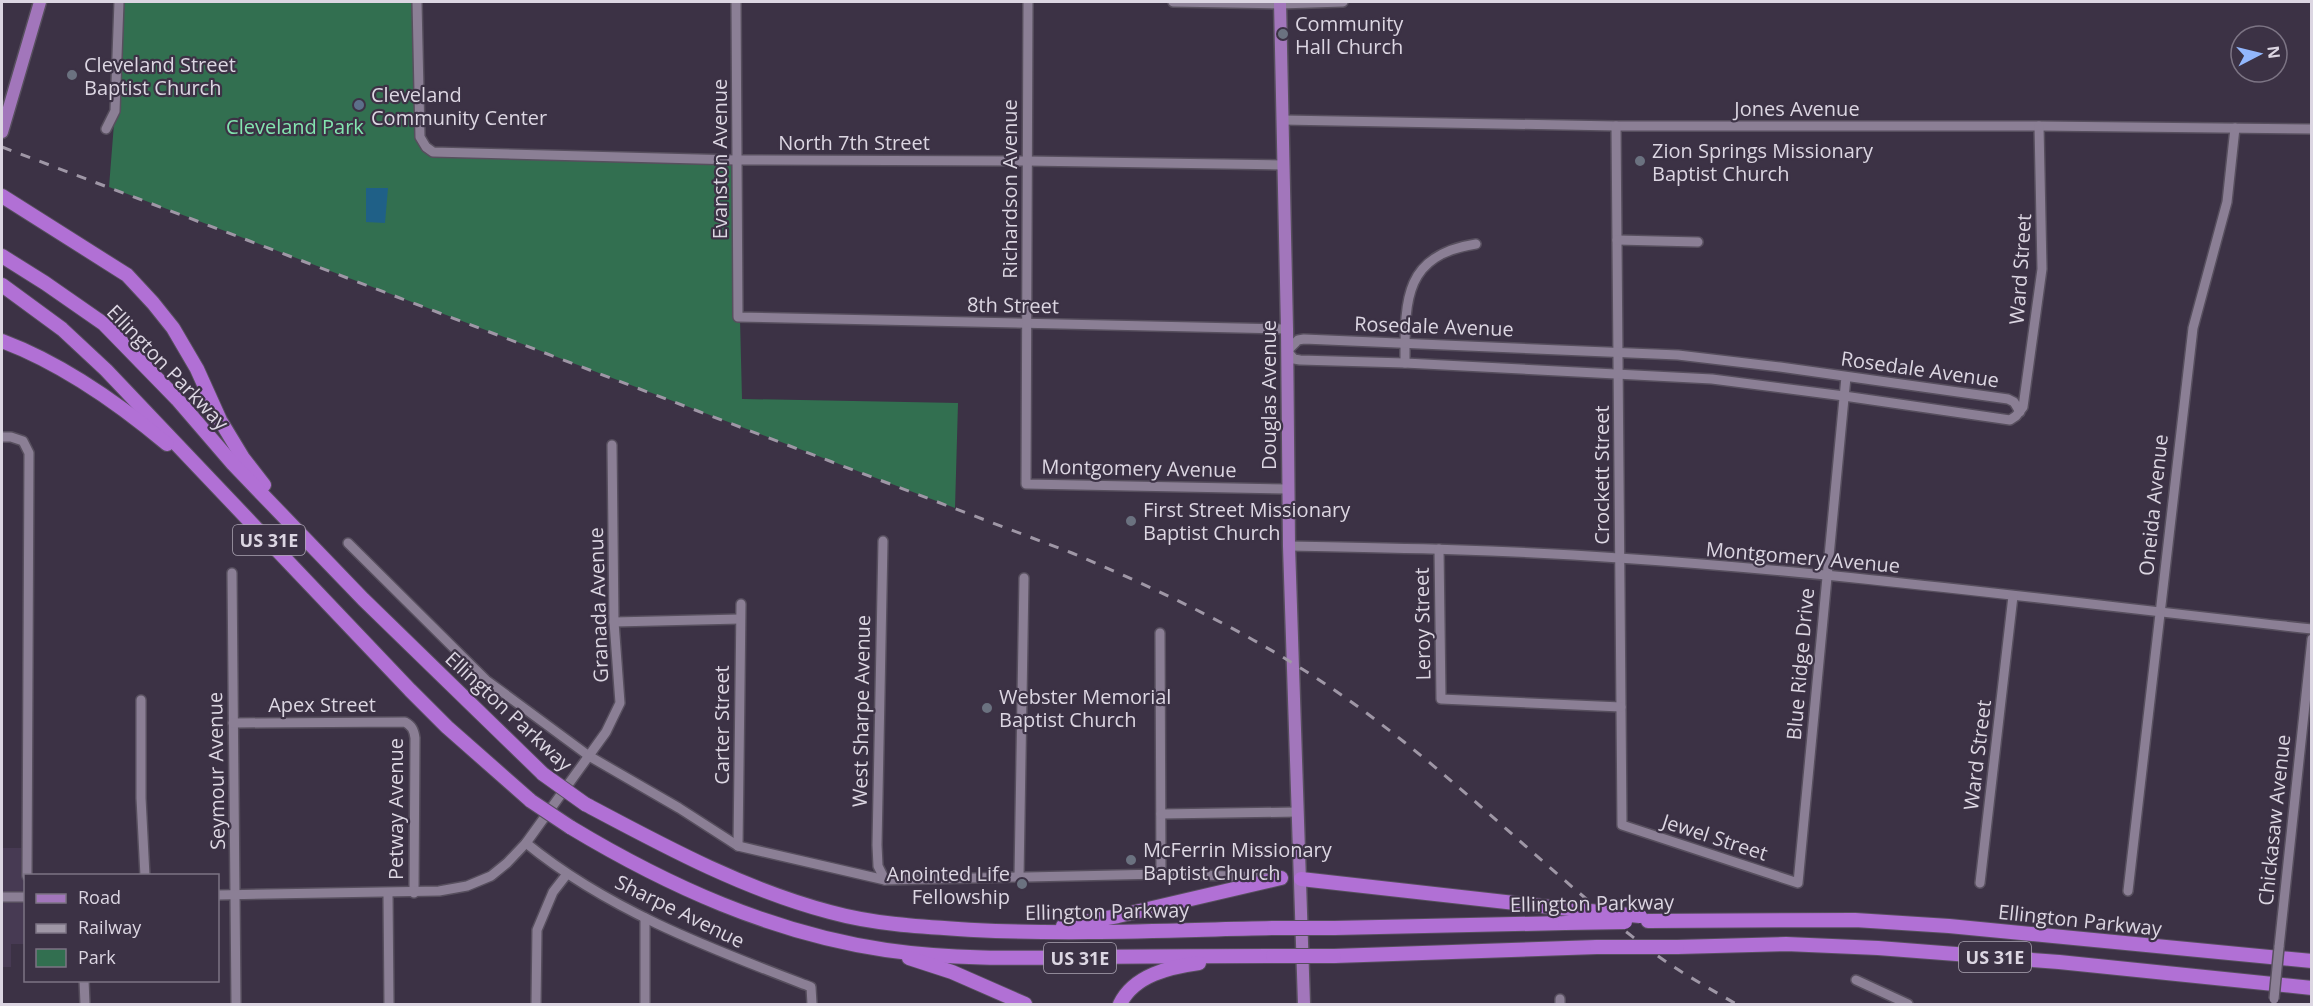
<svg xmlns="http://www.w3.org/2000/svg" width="2313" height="1006" viewBox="0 0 2313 1006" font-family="'Open Sans',sans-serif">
<rect width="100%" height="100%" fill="#3c3245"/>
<path fill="#473a53" d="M2,848H27L25,944H11V967H2Z"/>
<path fill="#326f50" d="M119,2H417L420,137L431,148L736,160L742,399L958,403L955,508L109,187L115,111Z"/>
<path fill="#1f6087" d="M366,188H388L385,223L366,222Z"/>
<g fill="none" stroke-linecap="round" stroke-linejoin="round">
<defs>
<g id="minor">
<path d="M417,2L420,137L426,147L433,152L736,160L1027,161L1283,165"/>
<path d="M736,2L738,317L1287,329"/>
<path d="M1028,2L1026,484L1287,489"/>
<path d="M1173,2L1280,4L1343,2"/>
<path d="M1283,120L1616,126H2039L2312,129"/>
<path d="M1616,126L1622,825L1798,883L1846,377"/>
<path d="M106,129L115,111L119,2"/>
<path d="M1617,240L1698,242"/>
<path d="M1405,363C1405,301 1403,255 1476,244"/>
<path d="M2020,412L2014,402L2008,399L1780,367L1678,355L1304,339L1298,340L1287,351L1294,359L1300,360L1405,363L1712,379L1844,396L2010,420L2016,416L2023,407L2042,269L2039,126"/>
<path d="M2,437H11L23,441L29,453L27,876"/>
<path d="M883,541L877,845L878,866L885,880"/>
<path d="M348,543L486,680L589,756L679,808L738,846L885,880L1161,874L1267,877"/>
<path d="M1289,546C1399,548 1509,550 1619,558C1850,573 2081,604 2312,629"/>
<path d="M1439,549L1441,699L1621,707"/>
<path d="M232,573L236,1004"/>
<path d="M614,622L740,619"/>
<path d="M1160,633L1161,874"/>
<path d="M141,700V798L145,876"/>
<path d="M233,723L405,722C412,726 414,730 415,738L414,893"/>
<path d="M1161,814L1297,812"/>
<path d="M526,843C609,911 712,949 811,987L812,1004"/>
<path d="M738,846L741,604"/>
<path d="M1019,877L1024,578"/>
<path d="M1980,883L2013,596"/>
<path d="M2128,891L2193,328L2227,202L2235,128"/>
<path d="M388,894L389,1004"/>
<path d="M218,895L439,891L467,886L491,876L507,863L526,843L606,732L620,703L614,622L612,445"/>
<path d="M2,897H26"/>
<path d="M2279,947L2312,639"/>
<path d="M84,980L85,1004"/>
<path d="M1856,980L1908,1004"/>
<path d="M536,1004L537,930L553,892L567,874"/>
<path d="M645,1004V918"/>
<path d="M1560,1004V999"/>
</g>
<g id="major">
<path d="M1280,2L1287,329L1289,546L1304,1004"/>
<path d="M2,132L40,2"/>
</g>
<g id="highway">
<path d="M2,196L127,275L153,303L173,328L197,369L220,420L243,458L264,485"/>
<path d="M2,256L45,283L104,324L177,399L233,464L363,599L543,774"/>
<path d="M2,285L62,329L106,370L410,690L447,727L531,801"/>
<path d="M2,341C63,364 117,402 167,444"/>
<path d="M585,804C664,846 743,889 830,912C877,925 926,927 974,930C1074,935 1174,930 1274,928"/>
<path d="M570,827C668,886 772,933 886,950C955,960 1026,958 1095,957C1154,956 1213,956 1273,956"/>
<path d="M1301,879L1550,907"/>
<path d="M1648,921L1855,920L1949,926L2312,961"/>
<path d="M1063,926L1118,916L1281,878"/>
<path d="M1334,928L1565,923"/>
<path d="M1677,947L1786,944L1878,948L2059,962L2312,988"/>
<path d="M1334,956L1597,947"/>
<path d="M909,958L952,972L1025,1004"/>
<path d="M1120,1004C1134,975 1170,967 1199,963"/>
</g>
</defs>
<use href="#minor" stroke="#574f5e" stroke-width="12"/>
<use href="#major" stroke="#574f5e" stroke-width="15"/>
<use href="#highway" stroke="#574f5e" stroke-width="16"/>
<use href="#minor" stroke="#8b7f95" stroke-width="9"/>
<use href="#major" stroke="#a276bb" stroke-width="12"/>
<use href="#highway" stroke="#b170d5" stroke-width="14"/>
<path stroke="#9f97a6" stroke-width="3" stroke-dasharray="10 10" stroke-linecap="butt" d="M2,147L1072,553C1181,599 1287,651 1381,724C1476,796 1560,883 1655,954C1681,973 1709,988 1736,1004"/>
<defs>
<path id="minor-bridge" d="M2274,999L2279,947"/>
<g id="highway-bridge">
<path d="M543,774L585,804"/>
<path d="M531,801L570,827"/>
<path d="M1550,907L1640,916"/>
<path d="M1565,923L1625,922"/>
<path d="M1274,928H1334"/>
<path d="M1597,947H1677"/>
<path d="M1273,956H1334"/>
</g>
</defs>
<use href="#minor-bridge" stroke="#574f5e" stroke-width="12" stroke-linecap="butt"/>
<use href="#highway-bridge" stroke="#574f5e" stroke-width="16" stroke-linecap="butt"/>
<use href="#minor-bridge" stroke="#8b7f95" stroke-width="9"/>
<use href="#highway-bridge" stroke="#b170d5" stroke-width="14"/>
</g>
<g fill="#6b7280" stroke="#3c3245" stroke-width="2">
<circle cx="1283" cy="34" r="6"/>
<circle cx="72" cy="75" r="6"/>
<circle cx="1640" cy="161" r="6"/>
<circle cx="1131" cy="521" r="6"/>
<circle cx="987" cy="708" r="6"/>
<circle cx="1131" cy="860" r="6"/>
<circle cx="1022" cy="884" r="6"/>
</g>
<circle fill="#5c6f8a" stroke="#3c3245" stroke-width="2" cx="359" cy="105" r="6"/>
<g text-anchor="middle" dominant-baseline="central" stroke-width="4.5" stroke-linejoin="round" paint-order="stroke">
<g fill="#3c3245" stroke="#aca5b3" stroke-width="1.5">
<rect x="233" y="525" width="72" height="30" rx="4.5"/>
<rect x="1959" y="942" width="72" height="30" rx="4.5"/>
<rect x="1044" y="943" width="72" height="30" rx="4.5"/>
</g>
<g font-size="18" font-weight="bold" fill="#dcd6e2">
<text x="269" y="540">US 31E</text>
<text x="1995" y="957">US 31E</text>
<text x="1080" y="958">US 31E</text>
</g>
<g font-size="20" fill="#dcd6e2" stroke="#3c3245" text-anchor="start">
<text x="1295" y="23">Community<tspan x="1295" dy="23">Hall Church</tspan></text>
<text x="84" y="64">Cleveland Street<tspan x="84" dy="23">Baptist Church</tspan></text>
<text x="371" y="94">Cleveland<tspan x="371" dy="23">Community Center</tspan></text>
<text x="1652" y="150">Zion Springs Missionary<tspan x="1652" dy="23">Baptist Church</tspan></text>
<text x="1143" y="509">First Street Missionary<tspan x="1143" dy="23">Baptist Church</tspan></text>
<text x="999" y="696">Webster Memorial<tspan x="999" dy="23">Baptist Church</tspan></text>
<text x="1143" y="849">McFerrin Missionary<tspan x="1143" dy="23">Baptist Church</tspan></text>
<text x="1010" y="873" text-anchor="end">Anointed Life<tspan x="1010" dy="23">Fellowship</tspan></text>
</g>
<g font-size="20" fill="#dcd6e2" stroke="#3c3245">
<text x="1797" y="108">Jones Avenue</text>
<text x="854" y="142">North 7th Street</text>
<text transform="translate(719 159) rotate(-90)">Evanston Avenue</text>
<text transform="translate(1009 189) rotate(-90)">Richardson Avenue</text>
<text transform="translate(2020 269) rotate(-86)">Ward Street</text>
<text transform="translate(1013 305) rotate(1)">8th Street</text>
<text transform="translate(1434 326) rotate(2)">Rosedale Avenue</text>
<text transform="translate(168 367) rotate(46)">Ellington Parkway</text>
<text transform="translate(1920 369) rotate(8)">Rosedale Avenue</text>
<text transform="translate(1268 395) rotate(-90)">Douglas Avenue</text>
<text transform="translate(1139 468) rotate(1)">Montgomery Avenue</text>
<text transform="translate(1601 475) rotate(-90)">Crockett Street</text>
<text transform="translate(2153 505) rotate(-84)">Oneida Avenue</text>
<text transform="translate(1803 557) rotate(5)">Montgomery Avenue</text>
<text transform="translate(598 605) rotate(-92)">Granada Avenue</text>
<text transform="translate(1422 624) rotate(-91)">Leroy Street</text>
<text transform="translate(1800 664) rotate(-85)">Blue Ridge Drive</text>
<text x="322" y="704">Apex Street</text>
<text transform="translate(509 711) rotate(43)">Ellington Parkway</text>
<text transform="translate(861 711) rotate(-89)">West Sharpe Avenue</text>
<text transform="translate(721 725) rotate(-90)">Carter Street</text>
<text transform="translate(1977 755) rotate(-83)">Ward Street</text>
<text transform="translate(216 771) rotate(-91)">Seymour Avenue</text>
<text transform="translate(395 809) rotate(-90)">Petway Avenue</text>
<text transform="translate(2274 820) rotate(-84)">Chickasaw Avenue</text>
<text transform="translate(1715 837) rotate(18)">Jewel Street</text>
<text transform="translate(1592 903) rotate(-1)">Ellington Parkway</text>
<text transform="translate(680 911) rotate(26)">Sharpe Avenue</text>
<text transform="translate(1107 911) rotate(-1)">Ellington Parkway</text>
<text transform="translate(2080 920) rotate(6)">Ellington Parkway</text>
</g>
<g font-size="20" fill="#83e4af" stroke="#3c3245">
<text x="295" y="126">Cleveland Park</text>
</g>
</g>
<rect width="2313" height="1006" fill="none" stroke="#dcd6e2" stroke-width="6"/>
<rect x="24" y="874" width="195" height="108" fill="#3c3245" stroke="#7c7484" stroke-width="1.5"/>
<rect x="36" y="894" width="30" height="9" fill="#a276bb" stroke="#7c7484" stroke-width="1.5"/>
<text x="78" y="904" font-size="18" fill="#dcd6e2">Road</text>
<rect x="36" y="924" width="30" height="9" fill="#9f97a6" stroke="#7c7484" stroke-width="1.5"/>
<text x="78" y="934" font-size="18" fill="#dcd6e2">Railway</text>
<rect x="36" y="949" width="30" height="18" fill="#326f50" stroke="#7c7484" stroke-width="1.5"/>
<text x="78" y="964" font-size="18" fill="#dcd6e2">Park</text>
<g transform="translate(2259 54) rotate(83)"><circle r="28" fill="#3c3245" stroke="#7c7484" stroke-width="1.5"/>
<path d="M0-4.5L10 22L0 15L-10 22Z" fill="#92b7fd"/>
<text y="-9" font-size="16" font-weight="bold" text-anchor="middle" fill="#dcd6e2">N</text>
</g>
</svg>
